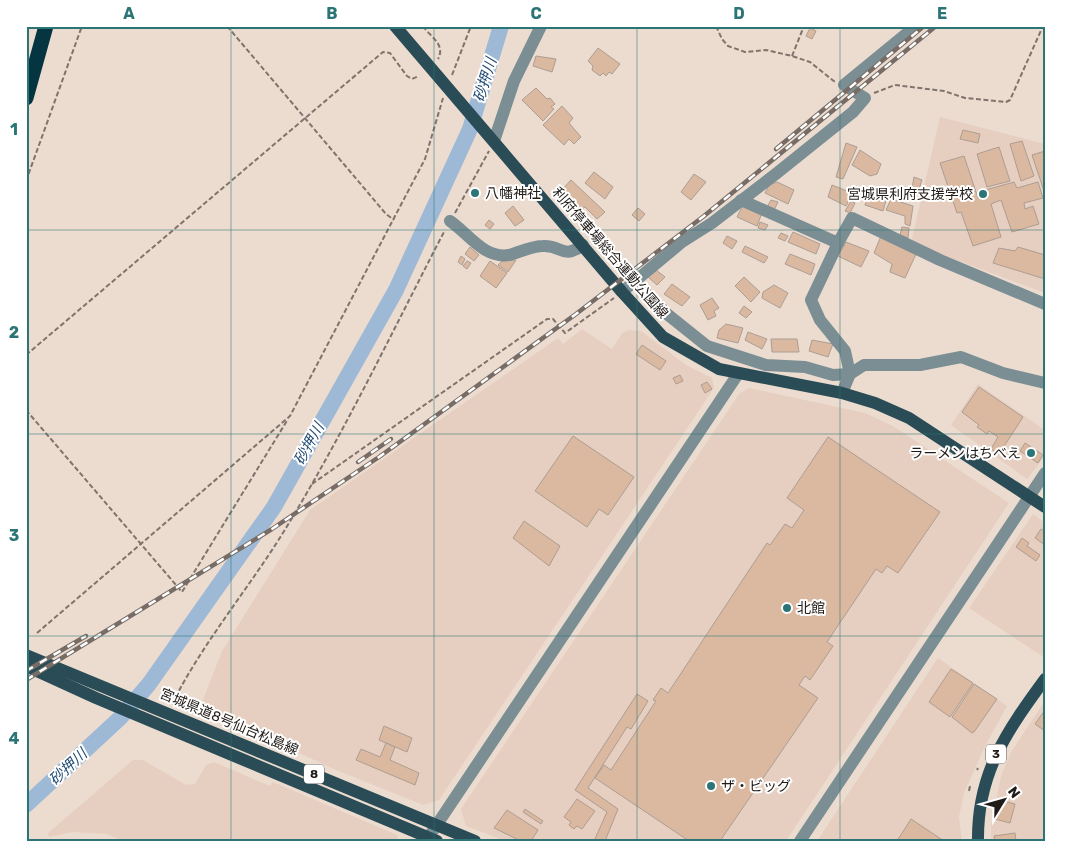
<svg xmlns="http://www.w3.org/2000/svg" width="1071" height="867" viewBox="0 0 1071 867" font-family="Rubik,'Noto Sans JP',sans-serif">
<rect width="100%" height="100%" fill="#ecdcd0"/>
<g fill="#e6cfc0">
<path d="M940,117L1045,144V293L911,243Z"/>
<path d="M582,329L612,349L622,333L629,330L641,331L686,365L712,378L714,388L439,800L423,805L336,770L200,707L222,651L310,510L558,338L563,344Z"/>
<path d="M978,384L1045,430V456L1027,479L951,425Z"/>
<path d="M749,388L865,413L893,426L1009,503L786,841H506L466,826L461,809L739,394Z"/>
<path d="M1033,514L1045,523V658L969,608Z"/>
<path d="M938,658L1007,706L984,748L964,793L959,817L962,841H817Z"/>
<path d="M1045,701V841H991V825L1001,776L1011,752Z"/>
<path d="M133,760H143L186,785L195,784L206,765L214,762L270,786L273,782L397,835L399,841H123L106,834L73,832L49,837L48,833Z"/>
</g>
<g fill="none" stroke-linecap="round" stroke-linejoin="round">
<path stroke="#9eb9d6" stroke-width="16" d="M26,805L120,718L149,684L274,507L396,290L470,129L501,26"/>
</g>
<g fill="#dbb9a1" stroke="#ac9d92">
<path d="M810,28L816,31L812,39L806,36Z"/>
<path d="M598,48L620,64L612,74L609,72L606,76L603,73L600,76L592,70L593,66L588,61Z"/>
<path d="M536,56L556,59L552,72L533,66Z"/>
<path d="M536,88L547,99L550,98L555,104L551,107L554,109L543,121L522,100Z"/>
<path d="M562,106L573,118L569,123L581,137L574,144L569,139L564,145L543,125Z"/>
<path d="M963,130L980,134L978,143L960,139Z"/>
<path d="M1022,141L1034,176L1021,181L1010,144Z"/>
<path d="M846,143L857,147L843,179L836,177Z"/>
<path d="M999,147L1010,181L987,187L977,154Z"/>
<path d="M860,150L881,164L877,174L870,176L852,165Z"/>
<path d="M1045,151V194L1032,155Z"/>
<path d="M964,156L978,198L983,196L982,191L1014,182L1017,188L1038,182L1043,198L1024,203L1025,209L1033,206L1039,224L1012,232L1001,200L991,204L1001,237L973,246L961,212L957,213L940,163Z"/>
<path d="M594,172L613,187L605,199L585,183Z"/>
<path d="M694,174L706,182L691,200L681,192Z"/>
<path d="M914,177L922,180L917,195L911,194Z"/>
<path d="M571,180L605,212L597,219L585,207L579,211L560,192Z"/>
<path d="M777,182L794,190L788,204L765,193L769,185Z"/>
<path d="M832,185L852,193L846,206L828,197Z"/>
<path d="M869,191L887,197L883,211L865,205Z"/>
<path d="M891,199L913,206L910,226L905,224V216L886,210Z"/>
<path d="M771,200L778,202L774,210L767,207Z"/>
<path d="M851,201L855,203L850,213L845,211Z"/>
<path d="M743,205L762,213L757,226L737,217Z"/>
<path d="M513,206L524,220L515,226L505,213Z"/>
<path d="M638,208L645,214L639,221L632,215Z"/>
<path d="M489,220L494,224L490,229L485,225Z"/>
<path d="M760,222L768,225L765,230L758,228Z"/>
<path d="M902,227L909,228L908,238L900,235Z"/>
<path d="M793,232L820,244L816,254L788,242Z"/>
<path d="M781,233L788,236L785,241L778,238Z"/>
<path d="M727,236L737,241L732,249L723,243Z"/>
<path d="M881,236L917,252L905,278L890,272L892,264L874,253Z"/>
<path d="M846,242L869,251L861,267L838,256Z"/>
<path d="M745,246L768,257L764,263L742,252Z"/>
<path d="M470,247L479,255L474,261L465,254Z"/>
<path d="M1018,247L1045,255V279L993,263L999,248L1015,251Z"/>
<path d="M790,254L815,264L811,275L785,264Z"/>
<path d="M461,256L465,259L462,265L458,262Z"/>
<path d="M516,260L508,272L498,265L502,261Z"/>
<path d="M467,261L471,263L467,269L463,266Z"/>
<path d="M490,261L507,273L496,288L480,276Z"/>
<path d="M656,270L665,277L657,285L648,277Z"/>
<path d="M744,277L760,292L751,302L735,286Z"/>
<path d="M672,284L690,297L682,306L664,294Z"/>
<path d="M774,285L788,293L780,308L762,298L763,292Z"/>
<path d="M712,298L719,308L714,311L716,316L708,320L700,305Z"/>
<path d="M744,306L752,312L746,318L739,313Z"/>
<path d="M726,324L743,328L738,343L717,338L719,330Z"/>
<path d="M748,332L767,339L762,349L745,340Z"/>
<path d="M771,339H797L799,352H772Z"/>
<path d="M812,340L833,344L828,357L809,351Z"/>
<path d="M642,345L666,361L660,370L636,354Z"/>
<path d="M680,375L683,381L676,384L673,378Z"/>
<path d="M707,382L712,389L705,393L701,385Z"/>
<path d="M979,387L1023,417L999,454L991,449L998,437L989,431L987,434L977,427L979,425L962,412Z"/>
<path d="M573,436L634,477L608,515L599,509L587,527L535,491Z"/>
<path d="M828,437L940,512L898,573L887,566L882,573L876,569L827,642L833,646L810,680L805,676L799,685L818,698L720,841H689L595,778L604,765L611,770L656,701L653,700L661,688L668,693L767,543L770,545L785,524L792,528L804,510L787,498Z"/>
<path d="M1025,443L1043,455L1038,463L1020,451Z"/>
<path d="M524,521L560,546L549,566L513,538Z"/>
<path d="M1041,529L1045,531V545L1035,538Z"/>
<path d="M1022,538L1029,543L1027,546L1040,555L1036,561L1016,547Z"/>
<path d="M951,669L973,683L950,717L929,702Z"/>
<path d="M974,684L997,699L974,732L972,733L952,717Z"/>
<path d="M637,694L648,701L631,729L627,727L588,788L618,809L605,841H594L607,812L575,790Z"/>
<path d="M1045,710V731L1035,724Z"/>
<path d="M384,726L412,738L407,752L379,740Z"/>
<path d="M386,743L395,747L390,760L419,773L415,785L356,760L361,749L380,757Z"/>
<path d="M577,799L595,811L582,829L577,826L574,829L569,825L571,822L564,817Z"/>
<path d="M1000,800L1015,804L1010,823L995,819Z"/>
<path d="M525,809L543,821L541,824L523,812Z"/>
<path d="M507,810L538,830L531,841H521L494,828Z"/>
<path d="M911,819L944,841H897Z"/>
<path d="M1015,833L1016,841H995L994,836Z"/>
</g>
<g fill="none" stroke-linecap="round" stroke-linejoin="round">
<g stroke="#7f746d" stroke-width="2" stroke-dasharray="5 2.5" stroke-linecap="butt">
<path d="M227,26L386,214L394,220"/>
<path d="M423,26C430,37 446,44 438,59"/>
<path d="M716,26L722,39L728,46L745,52L766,50L792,56L810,62L835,82"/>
<path d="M792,56L804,26"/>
<path d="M452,75L471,26"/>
<path d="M874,93L895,85L944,91L965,98L1006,102L1010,100L1043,26"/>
<path d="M26,181L82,26"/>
<path d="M455,213L489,151"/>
<path d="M26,355L383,52L390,53L407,76L412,79L419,76"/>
<path d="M26,410L182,592L288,419"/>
<path d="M312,484L547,319H553L565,333L614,298"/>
<path d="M37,633L290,416L425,159L443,98"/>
<path d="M172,704C204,640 252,585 289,523C346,429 394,328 445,230"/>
<path d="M977,770L978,768"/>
<path d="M969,791L970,786"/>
</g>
<g stroke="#7b8e94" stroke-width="12">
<path d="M494,141L514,81L541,26"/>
<path d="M741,200L838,243L852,218L940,260L1045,304"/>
<path d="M450,221C469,234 484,259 509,255C520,252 532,246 543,246C563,245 562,260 583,245"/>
<path d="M838,243L811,300L820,320L845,351L850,374L842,393"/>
<path d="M635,282L667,314L707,346L766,365L805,367L833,375L850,374L864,365H920L961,357L1003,373L1045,383"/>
<path d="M622,292L682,242L712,223L777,173L853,112L865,98L844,85L916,26"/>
<path d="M426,841L738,374"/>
<path d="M800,841L1045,473"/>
</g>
<g stroke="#294c56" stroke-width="12">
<path d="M395,26L622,292L663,337L719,369L842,393L875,403L909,418L1045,507"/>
<path d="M26,655L475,841"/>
<path d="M26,666L96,698L437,841"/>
<path d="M978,841C977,773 1007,731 1045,679"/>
</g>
<path stroke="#053540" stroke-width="15" d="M26,98L46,26"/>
<defs>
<g id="rail">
<path d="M776,149L924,26"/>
<path d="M358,462L391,439"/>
<path d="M26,671L86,636"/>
<path d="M26,680L272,529L379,457L576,314L704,216L936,26"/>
</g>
</defs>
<use href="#rail" stroke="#776d66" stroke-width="4.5"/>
<use href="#rail" stroke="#fff" stroke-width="2.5" stroke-dasharray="8" stroke-linecap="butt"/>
</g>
<path fill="none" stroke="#2b7577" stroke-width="1" stroke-opacity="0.55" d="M231,26V841M434,26V841M637,26V841M840,26V841M26,230H1045M26,434H1045M26,636H1045"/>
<g fill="#2b7577" stroke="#fff" stroke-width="2">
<circle cx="475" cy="193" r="5"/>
<circle cx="983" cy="194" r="5"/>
<circle cx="1031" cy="453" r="5"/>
<circle cx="787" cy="608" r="5"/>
<circle cx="711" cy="786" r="5"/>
</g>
<g text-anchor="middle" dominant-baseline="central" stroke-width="4" stroke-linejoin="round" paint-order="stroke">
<g fill="#fff" stroke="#645f5d" stroke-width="1">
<rect x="986" y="744.5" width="20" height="19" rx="4"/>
<rect x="304" y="764.5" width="20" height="19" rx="4"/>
</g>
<g font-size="12" font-weight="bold" fill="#211b17">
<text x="996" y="754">3</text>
<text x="314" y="774">8</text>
</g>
<g font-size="14" fill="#211b17" stroke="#fff" text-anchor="start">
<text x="485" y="193">八幡神社</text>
<text x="973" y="194" text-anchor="end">宮城県利府支援学校</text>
<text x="1021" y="453" text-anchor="end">ラーメンはちべえ</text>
<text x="797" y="608">北館</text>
<text x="721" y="786">ザ・ビッグ</text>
</g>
<g font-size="14" fill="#211b17" stroke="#fff">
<text transform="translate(610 253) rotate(49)">利府停車場総合運動公園線</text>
<text transform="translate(229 722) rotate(23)">宮城県道8号仙台松島線</text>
</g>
<g font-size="15" font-style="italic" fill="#234c74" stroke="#fff">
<text transform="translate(485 80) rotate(-73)">砂押川</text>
<text transform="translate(309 444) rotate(-61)">砂押川</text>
<text transform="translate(68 767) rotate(-43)">砂押川</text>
</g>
</g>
<rect width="1071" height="867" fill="none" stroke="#ffffff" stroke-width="55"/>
<g transform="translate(1004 800) rotate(53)" stroke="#ffffff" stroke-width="4" paint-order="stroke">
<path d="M0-4L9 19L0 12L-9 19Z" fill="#211b17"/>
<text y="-8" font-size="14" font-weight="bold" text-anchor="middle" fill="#211b17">N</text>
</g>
<rect x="28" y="28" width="1016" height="812" fill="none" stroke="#2b7577" stroke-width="2"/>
<g font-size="16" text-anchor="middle" font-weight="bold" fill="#2b7577">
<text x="129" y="19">A</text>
<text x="332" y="19">B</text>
<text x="536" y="19">C</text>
<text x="739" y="19">D</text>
<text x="942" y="19">E</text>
<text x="14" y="135">1</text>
<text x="14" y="338">2</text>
<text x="14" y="541">3</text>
<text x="14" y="744">4</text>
</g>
</svg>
